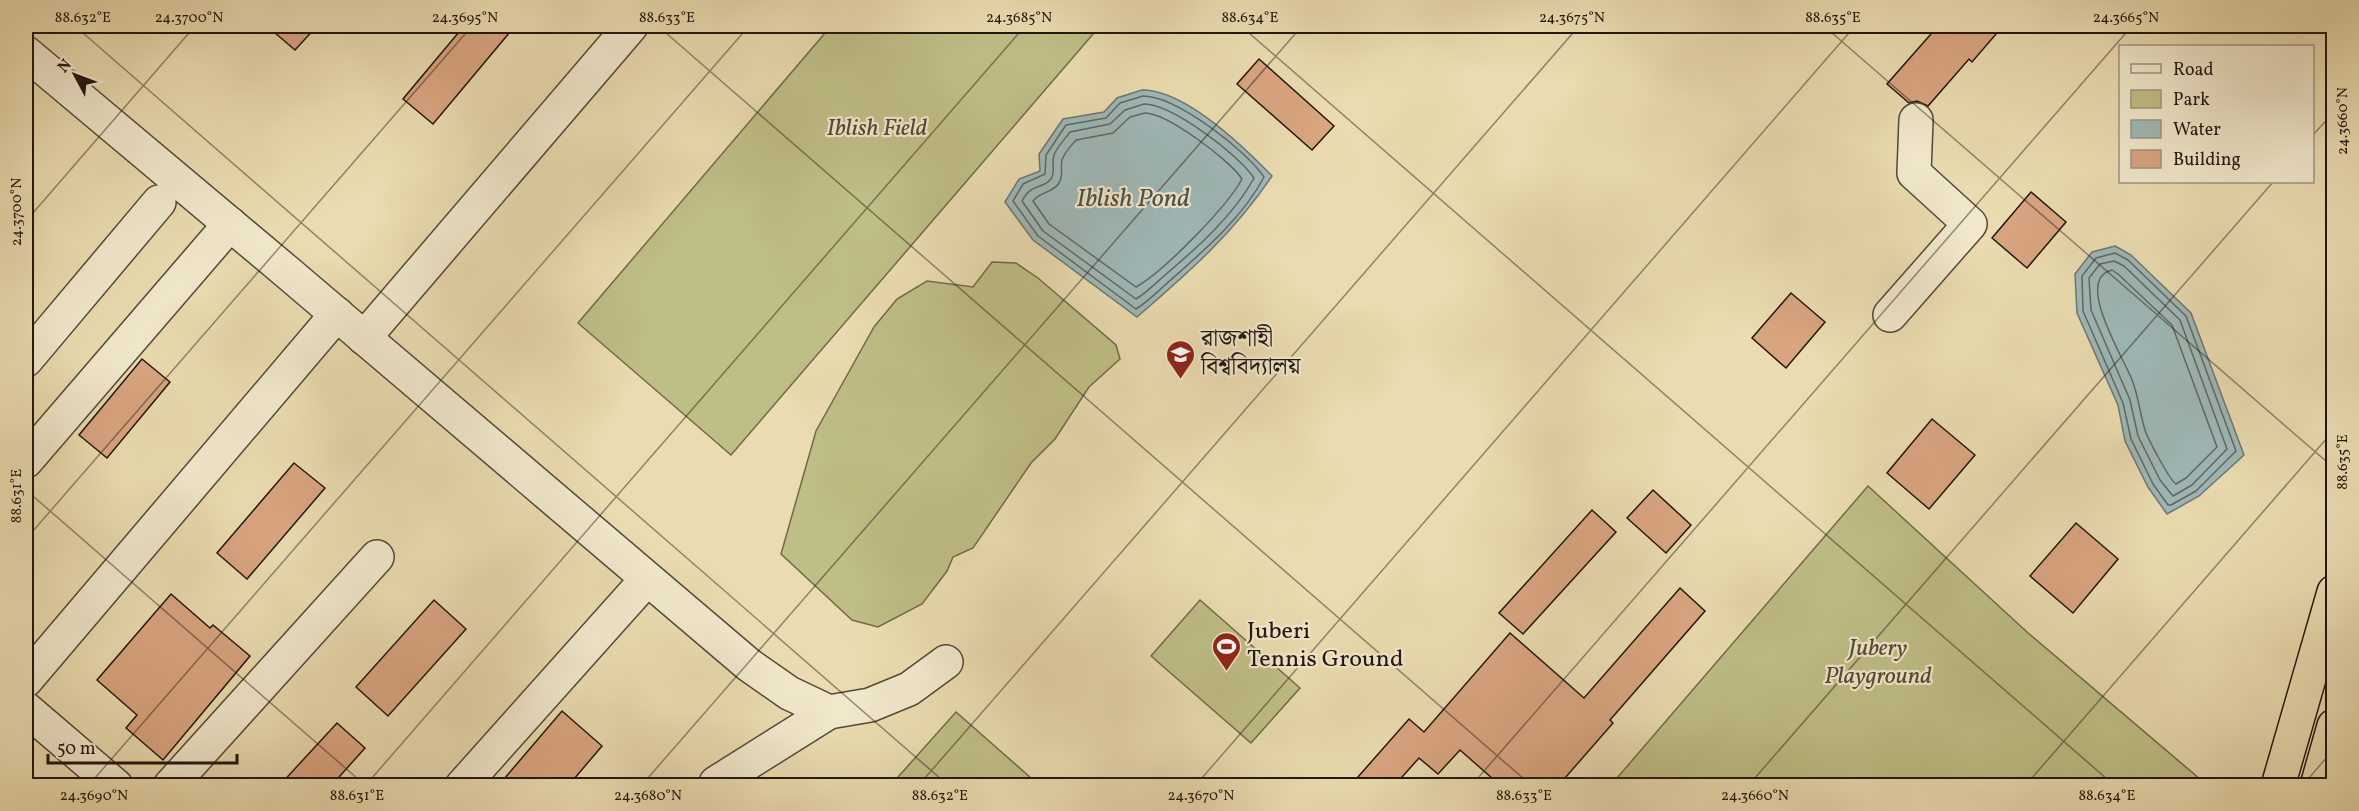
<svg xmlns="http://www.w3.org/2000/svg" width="2359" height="811" viewBox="0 0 2359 811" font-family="Vollkorn,'Noto Serif Bengali',serif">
<rect width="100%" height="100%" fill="#eadcb0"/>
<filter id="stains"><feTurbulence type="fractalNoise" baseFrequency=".00333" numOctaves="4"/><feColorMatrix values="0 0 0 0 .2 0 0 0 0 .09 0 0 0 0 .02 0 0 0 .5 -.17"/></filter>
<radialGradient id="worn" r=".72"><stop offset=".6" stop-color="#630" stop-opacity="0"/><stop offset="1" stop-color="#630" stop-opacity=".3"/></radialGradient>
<g fill="#bfbe86" stroke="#706a4b" stroke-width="1.5">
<path d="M831,26H1100L731,455L578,323Z"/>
<path d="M992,262L1016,263L1038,278L1116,345L1120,359L1089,387L1055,439L1031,463L973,548L953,557L947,571L922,604L878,627L852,620L781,554L816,431L874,327L897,299L927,281L973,287Z"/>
<path d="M1868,486L2027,632L2207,785H1611Z"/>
<path d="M1200,600L1300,688L1251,743L1151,656Z"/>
<path d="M956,712L1039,785L890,786Z"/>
</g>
<g fill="#9eb8b7" stroke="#6c7774" stroke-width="1.5">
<path d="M1142,90C1186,90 1243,146 1272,176C1235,232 1188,273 1137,317L1033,240L1005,202L1019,179L1040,171L1039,154L1063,119L1104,112L1117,98Z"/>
<path d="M2115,246L2131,255L2191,313L2244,455L2199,496L2167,514L2148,487L2125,441L2118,405L2077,313L2075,274L2092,252Z"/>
</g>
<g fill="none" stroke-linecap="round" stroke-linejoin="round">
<g stroke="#606764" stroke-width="1.5">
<path d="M1143,96C1176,96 1246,150 1264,177C1242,219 1200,254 1165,285C1156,293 1146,303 1136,309L1038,236L1013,201L1023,184L1045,174L1046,155L1066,125L1106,118L1120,103Z"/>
<path d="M1144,104C1172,104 1239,155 1254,178C1234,215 1197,248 1165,275C1156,283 1146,293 1136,299L1043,231L1022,201C1032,182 1042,190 1051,179C1056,171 1051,163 1054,155C1057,147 1065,139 1070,132L1110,124L1125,110Z"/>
<path d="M1145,113C1167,113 1231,161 1242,179C1227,207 1163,272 1136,287L1049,224L1033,201C1039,192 1053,193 1059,183C1064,175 1060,168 1062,160C1064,153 1072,145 1076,140L1113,133L1130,117Z"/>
<path d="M2115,253L2128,260L2186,316L2236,451L2196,491L2171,505H2168L2153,484L2131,439L2123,403L2083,311L2082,276L2096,258Z"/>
<path d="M2114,261L2124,266L2180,320L2227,449L2192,485L2173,496L2160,480L2138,436L2130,400L2091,310L2089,278L2100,264Z"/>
<path d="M2112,270L2118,274L2172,325L2217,447L2186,478L2176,484C2170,481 2150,442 2146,433C2140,416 2139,397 2132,380C2125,360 2073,279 2112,270Z"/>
</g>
</g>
<g fill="#d9a581" stroke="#221610" stroke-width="1.5">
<path d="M267,26H317L295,50Z"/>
<path d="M464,26H515L433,124L403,99Z"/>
<path d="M1938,26H2003L1972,62L1969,59L1928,106L1917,101L1909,103L1887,84Z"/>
<path d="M1259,59L1334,126L1312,150L1237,84Z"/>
<path d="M2031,192L2066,222L2027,268L1992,238Z"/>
<path d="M1791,293L1825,322L1786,368L1752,338Z"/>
<path d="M142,359L170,382L107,458L79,435Z"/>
<path d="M1932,419L1975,455L1929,509L1887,473Z"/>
<path d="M294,463L325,488L247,579L217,553Z"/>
<path d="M1653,490L1691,525L1666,553L1627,518Z"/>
<path d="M1592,510L1616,532L1523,634L1499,613Z"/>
<path d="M2076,523L2118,559L2073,613L2030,576Z"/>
<path d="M1680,588L1705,611L1610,720L1613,723L1558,786H1501L1460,750L1438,774L1419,758L1394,786H1350L1409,719L1424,732L1510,633L1584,698Z"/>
<path d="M171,594L210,628L213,625L250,656L163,760L126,728L137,715L97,680Z"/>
<path d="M434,600L466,629L388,716L356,687Z"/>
<path d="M562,711L602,746L568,786H498Z"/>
<path d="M337,723L365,748L331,786H279Z"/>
</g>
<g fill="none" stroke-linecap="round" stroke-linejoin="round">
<defs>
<g id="minor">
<path d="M26,53L287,272L749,665L789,693L829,712L870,705L909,689L946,662"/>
<path d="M1890,315L1970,224L1914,173L1916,120"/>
<path d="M364,338L631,26"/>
<path d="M26,360L159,202"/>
<path d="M26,461L230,224"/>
<path d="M26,680L337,314"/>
<path d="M26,709L116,786"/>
<path d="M170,786L377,557"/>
<path d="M462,786L647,579"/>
<path d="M718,786L716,783L829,712"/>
</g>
<g id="highway">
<path d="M2278,786L2334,592"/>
<path d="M2317,786L2334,726"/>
</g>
</defs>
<use href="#minor" stroke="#544838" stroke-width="36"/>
<use href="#highway" stroke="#221610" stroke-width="36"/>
<use href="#minor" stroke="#f1e8cc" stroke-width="33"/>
<use href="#highway" stroke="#eadcb0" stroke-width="33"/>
</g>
<path fill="none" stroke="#221610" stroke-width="1.5" stroke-opacity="0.45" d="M75,26L949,786M658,26L1532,786M1241,26L2115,786M1824,26L2334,468M2312,136L2334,112M26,221L195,26M26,490L366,786M26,539L472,26M88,786L749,26M365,786L1025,26M641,786L1302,26M918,786L1579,26M1195,786L1855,26M1471,786L2132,26M1748,786L2273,182M2025,786L2334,430M2302,786L2334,749"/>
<defs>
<symbol id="university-pin" viewBox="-11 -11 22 30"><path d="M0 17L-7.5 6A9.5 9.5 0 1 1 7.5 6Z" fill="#8f2418" stroke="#f1e8cc"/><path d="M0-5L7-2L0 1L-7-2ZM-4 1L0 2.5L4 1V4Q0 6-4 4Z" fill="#fff"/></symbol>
<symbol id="stadium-pin" viewBox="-11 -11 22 30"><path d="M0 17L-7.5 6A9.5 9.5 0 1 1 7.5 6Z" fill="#8f2418" stroke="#f1e8cc"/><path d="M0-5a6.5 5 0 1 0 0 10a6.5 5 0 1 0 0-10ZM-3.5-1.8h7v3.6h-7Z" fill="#fff"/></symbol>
</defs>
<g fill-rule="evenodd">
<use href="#university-pin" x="1164" y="338" width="33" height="45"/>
<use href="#stadium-pin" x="1210" y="630" width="33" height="45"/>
</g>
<g text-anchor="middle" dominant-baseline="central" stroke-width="4.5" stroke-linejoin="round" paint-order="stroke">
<g font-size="24" font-style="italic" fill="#514833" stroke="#f1e8cc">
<text x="877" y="129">Iblish Field</text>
<text x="1878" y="649">Jubery<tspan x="1878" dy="28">Playground</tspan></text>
</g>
<g font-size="24" fill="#221610" stroke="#f1e8cc" text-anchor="start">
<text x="1201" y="340">রাজশাহী<tspan x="1201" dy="28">বিশ্ববিদ্যালয়</tspan></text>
<text x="1247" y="632">Juberi<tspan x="1247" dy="28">Tennis Ground</tspan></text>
</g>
<g font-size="26" font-style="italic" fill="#4d4f4a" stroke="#f1e8cc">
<text x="1133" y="199">Iblish Pond</text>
</g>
</g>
<rect width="2359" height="811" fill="none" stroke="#eadcb0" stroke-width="66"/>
<rect x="2119" y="45" width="195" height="138" fill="#f1e8cc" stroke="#9e9481" stroke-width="1.5"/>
<rect x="2131" y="64" width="30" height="9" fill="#f1e8cc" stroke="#9e9481" stroke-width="1.5"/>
<text x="2173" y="75" font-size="18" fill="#221610">Road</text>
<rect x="2131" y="90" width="30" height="18" fill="#bfbe86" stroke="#9e9481" stroke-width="1.5"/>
<text x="2173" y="105" font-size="18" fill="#221610">Park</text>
<rect x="2131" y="120" width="30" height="18" fill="#9eb8b7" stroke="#9e9481" stroke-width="1.5"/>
<text x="2173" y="135" font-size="18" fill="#221610">Water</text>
<rect x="2131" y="150" width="30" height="18" fill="#d9a581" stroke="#9e9481" stroke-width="1.5"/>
<text x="2173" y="165" font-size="18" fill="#221610">Building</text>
<g transform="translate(75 75) rotate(311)" stroke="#f1e8cc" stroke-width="4.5" paint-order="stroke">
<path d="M0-4.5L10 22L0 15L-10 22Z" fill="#221610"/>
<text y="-9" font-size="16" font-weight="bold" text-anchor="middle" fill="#221610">N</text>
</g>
<path d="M48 754v9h189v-9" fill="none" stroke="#221610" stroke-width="3"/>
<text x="57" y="754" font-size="18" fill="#221610" stroke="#f1e8cc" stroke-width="4.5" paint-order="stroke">50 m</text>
<rect x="33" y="33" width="2293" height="745" fill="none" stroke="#221610" stroke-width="2"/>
<g font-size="15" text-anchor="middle" fill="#221610">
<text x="83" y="22">88.632°E</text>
<text x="189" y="22">24.3700°N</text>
<text x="465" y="22">24.3695°N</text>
<text x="667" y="22">88.633°E</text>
<text x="1019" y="22">24.3685°N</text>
<text x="1250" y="22">88.634°E</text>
<text x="1572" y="22">24.3675°N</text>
<text x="1833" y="22">88.635°E</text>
<text x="2126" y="22">24.3665°N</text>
<text transform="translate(2342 121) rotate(-90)" y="5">24.3660°N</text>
<text transform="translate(16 212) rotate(-90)" y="5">24.3700°N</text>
<text transform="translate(2342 462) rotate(-90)" y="5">88.635°E</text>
<text transform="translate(16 496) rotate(-90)" y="5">88.631°E</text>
<text x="94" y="800">24.3690°N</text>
<text x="357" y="800">88.631°E</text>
<text x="648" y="800">24.3680°N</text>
<text x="940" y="800">88.632°E</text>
<text x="1201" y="800">24.3670°N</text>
<text x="1524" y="800">88.633°E</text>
<text x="1755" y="800">24.3660°N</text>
<text x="2107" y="800">88.634°E</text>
</g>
<rect width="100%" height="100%" filter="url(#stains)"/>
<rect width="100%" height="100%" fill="url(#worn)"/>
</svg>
